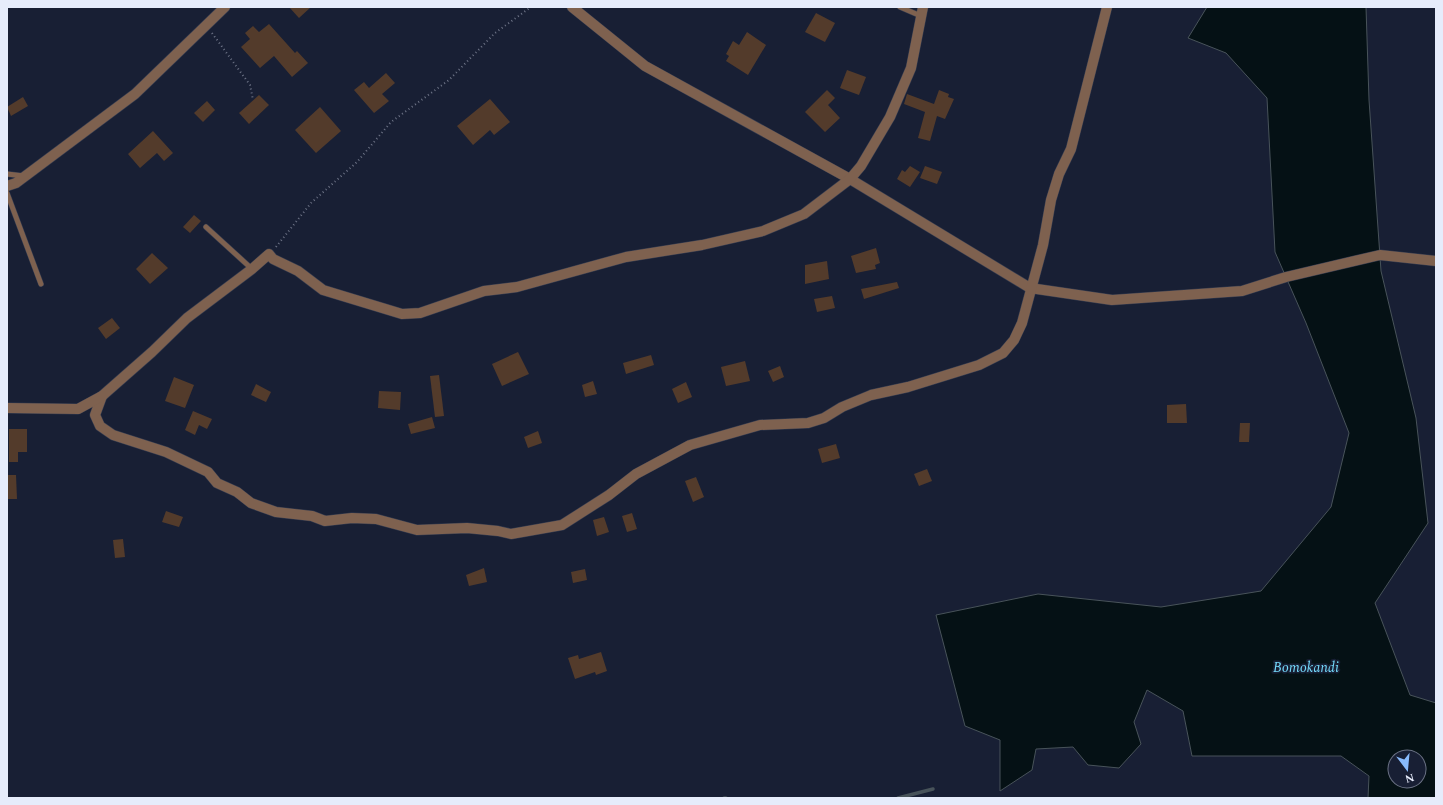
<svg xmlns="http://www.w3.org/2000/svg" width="1443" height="805" viewBox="0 0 1443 805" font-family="Spectral,serif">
<rect width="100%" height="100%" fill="#181f34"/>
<path fill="#051115" stroke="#48535a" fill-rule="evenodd" d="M1207,7H1366L1369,100L1381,271L1416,418L1428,523L1375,603L1410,695L1436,703V798H1368L1369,776L1341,756H1192L1183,711L1147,690L1134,722L1141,744L1119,768L1088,765L1073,747L1036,749L1032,770L1000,791V740L965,726L936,615L1038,594L1161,607L1261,591L1331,507L1349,433L1306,323L1275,252L1267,98L1226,53L1188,38ZM1395,757H1419V781H1395Z"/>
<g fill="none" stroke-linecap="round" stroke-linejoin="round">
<g stroke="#48535a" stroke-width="3.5">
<path d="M724,798H726"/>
<path d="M898,798L933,789"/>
</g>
</g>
<g fill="#533b2b">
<path d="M289,7H311L299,18Z"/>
<path d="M816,13L835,23L825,42L805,32Z"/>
<path d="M269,24L295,53L297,51L308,63L292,77L274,56L260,68L241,47L250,39L245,33L253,26L259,32Z"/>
<path d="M747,32L766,45L748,75L726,61L729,56L726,54L733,41L739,45Z"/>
<path d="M847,70L866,77L859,95L840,88Z"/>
<path d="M386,73L395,83L382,94L389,101L374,113L354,90L364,82L369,88Z"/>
<path d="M827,90L835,98L828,105L840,118L825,132L805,112Z"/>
<path d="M939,90L949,94L948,97L954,99L945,119L937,116L930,141L918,138L925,112L904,104L907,94L934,104Z"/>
<path d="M259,95L269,105L249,124L239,113Z"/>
<path d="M23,97L28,106L11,116L7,107Z"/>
<path d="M490,99L510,122L494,135L490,130L473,145L457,126Z"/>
<path d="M207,101L215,110L203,122L194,113Z"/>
<path d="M320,107L341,131L316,153L295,130Z"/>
<path d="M153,131L173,153L164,161L157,153L140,168L128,154Z"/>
<path d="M910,166L920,172L910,187L897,179L902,170L905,172Z"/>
<path d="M925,166L942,172L937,184L920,178Z"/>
<path d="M194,215L201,221L190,233L183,227Z"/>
<path d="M876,248L880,263L875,265L876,269L856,273L851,256Z"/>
<path d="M152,253L168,268L150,284L136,269Z"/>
<path d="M827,261L829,279L805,284V265Z"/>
<path d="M897,282L899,288L864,299L861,289Z"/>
<path d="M832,296L835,308L817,312L814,299Z"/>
<path d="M112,318L120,328L106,339L98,328Z"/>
<path d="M518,352L529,374L502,386L492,364Z"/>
<path d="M651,355L654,365L626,374L623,363Z"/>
<path d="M745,361L750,381L726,386L721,367Z"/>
<path d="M780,366L784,377L773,382L768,371Z"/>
<path d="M439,375L444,416L435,417L430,376Z"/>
<path d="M174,377L194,385L185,408L165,401Z"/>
<path d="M593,381L597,394L585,397L582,385Z"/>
<path d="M686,382L692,397L678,403L672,389Z"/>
<path d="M256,384L271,392L266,402L251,395Z"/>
<path d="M379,391L401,392L400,410L378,408Z"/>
<path d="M1186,404L1187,423H1167V405Z"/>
<path d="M193,411L212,419L207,429L199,425L195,435L185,430Z"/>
<path d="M432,417L435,428L411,434L408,424Z"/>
<path d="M1240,423H1250L1249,442H1239Z"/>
<path d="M9,429H27V452H18V462H9Z"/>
<path d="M538,431L542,443L528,448L524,437Z"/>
<path d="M836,444L840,458L822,463L818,449Z"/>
<path d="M927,469L932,481L919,486L914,474Z"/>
<path d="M7,475H16L17,499H8Z"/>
<path d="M696,477L704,497L693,502L685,481Z"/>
<path d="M166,511L183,517L179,527L162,522Z"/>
<path d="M632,513L637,529L627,532L622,516Z"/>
<path d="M604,517L609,532L597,536L593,520Z"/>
<path d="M123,539L125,557L115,558L113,540Z"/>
<path d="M484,568L487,582L469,586L466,575Z"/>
<path d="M585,569L587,580L573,583L571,572Z"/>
<path d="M601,652L607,671L596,675L595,672L575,679L568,658L578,655L579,659Z"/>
</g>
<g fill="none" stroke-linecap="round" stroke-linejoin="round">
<defs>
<g id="service">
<path d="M900,7L921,16"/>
<path d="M7,174L24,176"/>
<path d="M7,193L41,284"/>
<path d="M206,227L252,269"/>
</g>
<g id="minor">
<path d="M572,7L645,66L850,179L1030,288L1112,300L1242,291L1286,277L1380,255L1436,261"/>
<path d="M7,186L16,183L135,94L225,7"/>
<path d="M102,396L95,415L100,426L113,435L166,452L208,472L217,483L237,492L251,503L276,512L312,516L325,521L352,518L376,519L417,530L467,528L498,531L511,534L562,525L609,495L636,474L690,445L760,425L808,423L824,418L842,407L871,395L908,387L979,365L1003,353L1014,340L1022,323L1043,245L1051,200L1059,174L1071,149L1107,7"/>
<path d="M7,408L78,409L102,396L152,352L187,318L252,269L269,254L273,259L298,271L323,290L402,314L420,313L484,291L517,287L626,257L702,245L763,231L804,214L850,179L861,166L890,117L911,68L923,7"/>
</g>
</defs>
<use href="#service" stroke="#353c50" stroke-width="6"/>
<use href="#minor" stroke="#353c50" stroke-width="11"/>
<g stroke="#6e7487" stroke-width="2" stroke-dasharray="1 3" stroke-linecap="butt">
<path d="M212,33L250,85L253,100"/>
<path d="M276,247L311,203L357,162L391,122L449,80L495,33L531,7"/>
</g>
<use href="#service" stroke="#7e614f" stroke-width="5"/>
<use href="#minor" stroke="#7e614f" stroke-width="10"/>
</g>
<g text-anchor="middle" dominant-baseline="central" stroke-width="3.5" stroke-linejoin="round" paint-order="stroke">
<g font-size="14" font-style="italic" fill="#74dbfc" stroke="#181f34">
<text x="1306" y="667">Bomokandi</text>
</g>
</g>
<rect width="1443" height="805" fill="none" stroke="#e6ecfb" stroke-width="16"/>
<g transform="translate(1407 769) rotate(164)"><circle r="19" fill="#181f34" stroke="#6a7184"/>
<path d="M0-3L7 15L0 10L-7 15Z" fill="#88bbfc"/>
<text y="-6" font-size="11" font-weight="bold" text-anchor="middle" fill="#e6ecfb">N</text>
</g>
</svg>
